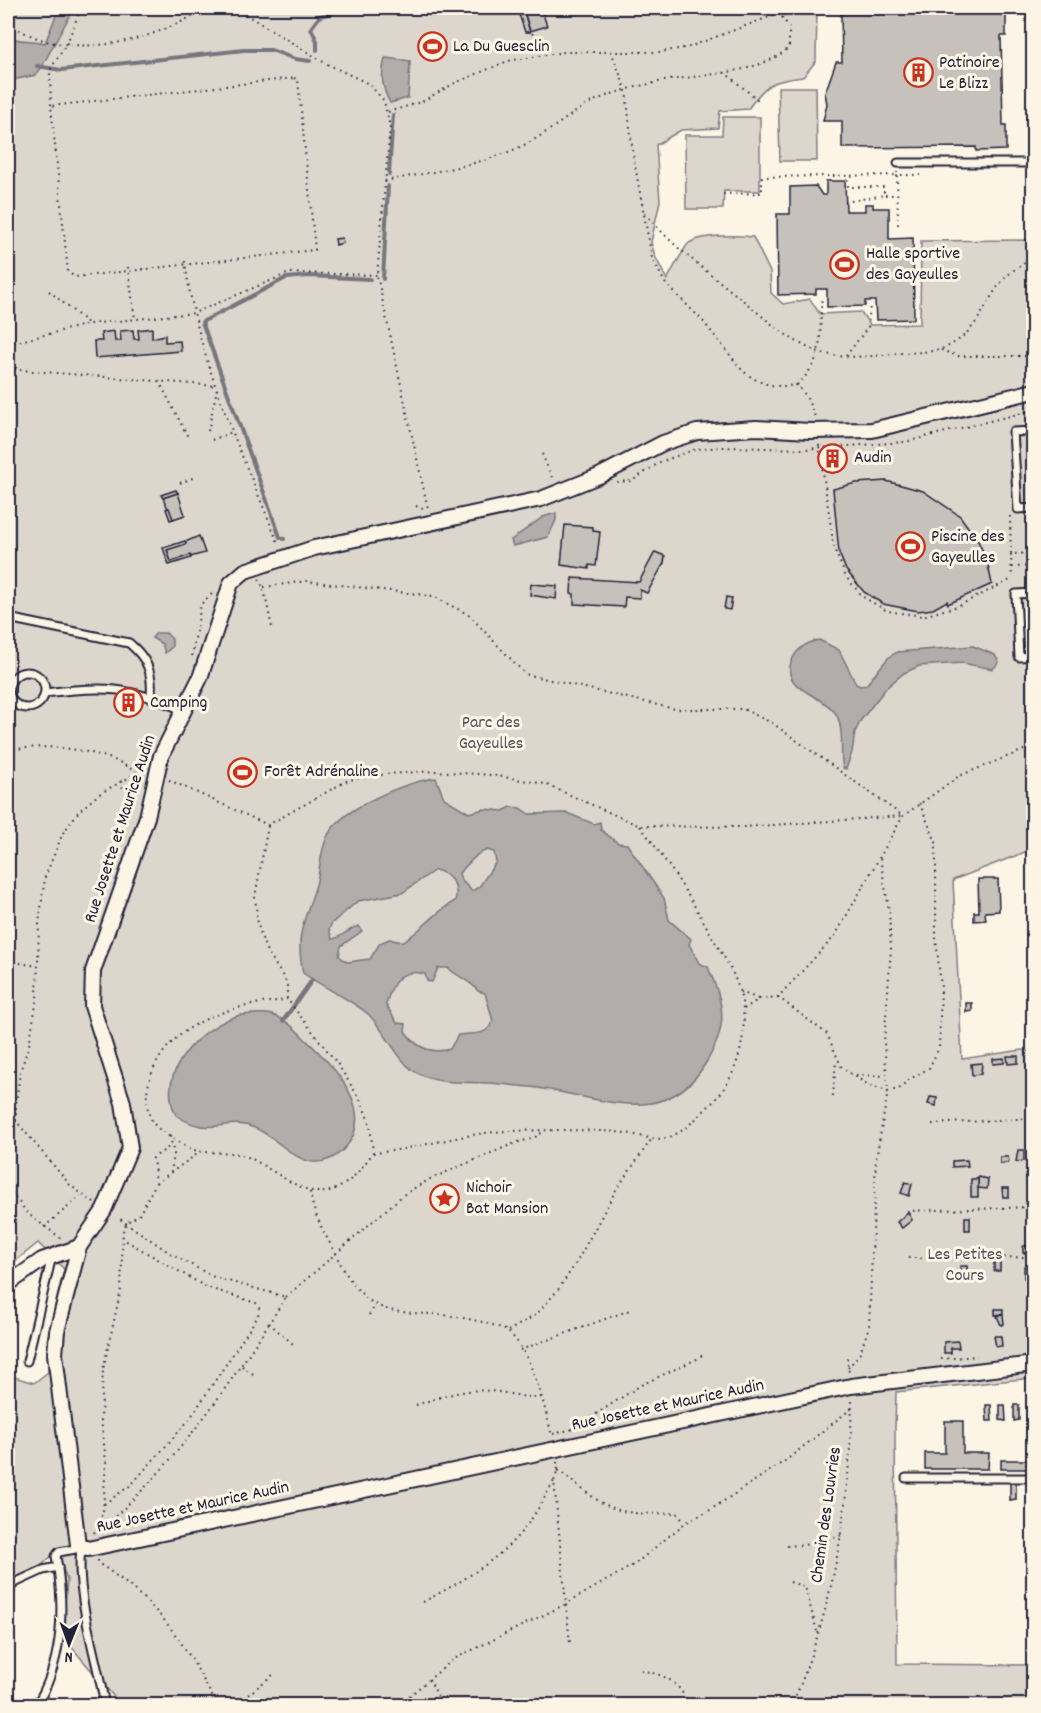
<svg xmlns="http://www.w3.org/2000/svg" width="1041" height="1713" viewBox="0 0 1041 1713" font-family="Dekko,sans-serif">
<rect width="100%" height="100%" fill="#fcf5e5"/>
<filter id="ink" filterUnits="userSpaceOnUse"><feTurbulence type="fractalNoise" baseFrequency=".0167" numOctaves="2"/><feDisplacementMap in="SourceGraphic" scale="12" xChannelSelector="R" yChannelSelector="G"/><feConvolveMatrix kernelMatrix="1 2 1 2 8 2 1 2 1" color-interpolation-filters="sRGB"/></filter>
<g filter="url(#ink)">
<g fill="#dcd6cc" stroke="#7f7c84" stroke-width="1.5">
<path d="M8,8H817L816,61L803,77C771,81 766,83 748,109L720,111L718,128L681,130L656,145L660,201L651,242L655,256L667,280C671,273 684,248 688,244C700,234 738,235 753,237L770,272L771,293L783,304L810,299L820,314L861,312L870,325L920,324L921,241L1033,240V849L953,880L962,1059L1022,1050L1033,1052V1378L896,1392L895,1429L897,1664L1033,1665V1705H121L62,1636L67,1580L57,1551L16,1589L8,1608V1375L34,1383L48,1372L47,1340L64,1269L38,1243L8,1267Z"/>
<path d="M778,87H816L817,161H780Z"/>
<path d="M723,117H760V191H724L723,209H686L685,135H722Z"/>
</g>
<g fill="#b2adab" stroke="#78757e" stroke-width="1.5" fill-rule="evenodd">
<path d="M59,8H74L41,68L36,75L8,81V37C25,43 30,39 45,43Z"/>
<path d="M385,58L410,61L408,98L390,103C381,86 381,76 385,58Z"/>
<path d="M556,513V520L548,537L513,546L511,540L543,517Z"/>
<path d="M156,633H166L172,639V647L165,653L162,644L152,638Z"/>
<path d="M819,640L839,650L856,684L860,686L866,685L888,658L897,652L973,646L995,655L999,662L993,669L962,663L919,666L904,673L886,688L861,720L855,732L852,752L846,769L843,768C839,754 845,736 838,718C829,694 776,692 793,658C799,647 808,642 819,640Z"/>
<path d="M436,778L444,798L469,813L484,809L503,811L511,807L520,808L529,814L567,813L594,824L600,822L601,830L618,843L627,844L664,898L669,920L691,939L689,944L699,963L708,967C724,1005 729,1024 707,1061C665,1134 595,1094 530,1087C516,1086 503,1084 489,1083C462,1081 438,1086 414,1071C400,1063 383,1028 368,1014C352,1000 322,987 303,973C295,934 304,923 315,888C321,871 319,852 328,835C343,807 406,782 436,778ZM487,850L494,852L496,862L479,887L472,891L461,880L459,873L478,854ZM435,870C449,873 460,886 455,901C440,908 413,938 403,941C399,942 394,940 389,939L380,943L370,959L347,962L339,956L341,946L362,931L359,926C349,928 341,939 332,939L329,929L332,923L358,901L402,893ZM438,968H448C458,977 471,981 478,991L485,993L493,1021C486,1038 473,1032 458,1035L450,1049C431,1054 416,1048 405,1031L406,1024L397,1023L386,1005C391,984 400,967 425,974L427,981L432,982Z"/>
<path d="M240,1015C250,1015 263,1012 272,1015C285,1018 296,1030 305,1039C333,1065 380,1113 343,1150C336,1157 325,1163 314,1162C292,1160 275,1136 255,1128C226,1116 209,1139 176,1115C154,1072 202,1026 240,1015Z"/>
</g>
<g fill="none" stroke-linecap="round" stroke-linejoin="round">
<g stroke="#78757e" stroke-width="4">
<path d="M317,50V41L311,28L320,16L350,8"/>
<path d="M37,66L61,70L244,50H271L295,59L310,61"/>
<path d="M389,174L393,115"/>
<path d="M383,279L388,186"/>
<path d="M284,539L280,537L202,322L286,278L309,276L370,279"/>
<path d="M283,1021L312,980"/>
</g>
</g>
<g fill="#c6c1bb" stroke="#22223b" stroke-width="1.5">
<path d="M517,8H523L530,32H525Z"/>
<path d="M523,8H541L547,26L530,31Z"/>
<path d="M974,9H1006V36H1001L1003,125H1006V150L976,151V147L842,148V121H823L827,104L825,93L836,62H842L841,13L974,12Z"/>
<path d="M826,181H845L846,211H865V204H873V208H889V239L913,238L914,319L876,320L875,301H865V306L827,307V289H816V294L778,295L777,214H790V187L816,186L822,195H826Z"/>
<path d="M342,238L343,243L336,245L335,239Z"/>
<path d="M152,328V338L165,335V342L180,341L181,351L95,358L94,341H102L101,333L114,331L115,341H121L120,331L133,330L134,339H139L138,330Z"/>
<path d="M829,456H837V460L830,461Z"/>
<path d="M886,481L923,491L960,516L978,541L987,560L992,584L948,604L947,601L933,609L918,611L883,604L864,592L846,570L839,553L833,489L856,483Z"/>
<path d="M176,490L178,493L163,498L161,495Z"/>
<path d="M178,493L185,515L173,519L163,498Z"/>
<path d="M169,508L173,519L170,520L166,509Z"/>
<path d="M565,525L593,527V531L600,532L596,566L589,565V569L561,565Z"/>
<path d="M199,536L205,553L171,562L167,550Z"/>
<path d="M185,541L186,544L167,550L171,562L190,555L191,558L169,565L163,548Z"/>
<path d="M655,552L665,556L664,563L647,593L640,590V598L625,597L624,607L574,604V594L571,593L572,578L639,582Z"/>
<path d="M531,584L557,586L556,599L530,595Z"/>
<path d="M726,597L732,598L730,610L724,609Z"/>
<path d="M135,699V706L123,708L122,700Z"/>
<path d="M978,879H998L999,911L985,912L986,920L974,921V912H979Z"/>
<path d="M966,1003H972V1011L966,1012Z"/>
<path d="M1007,1056H1018V1063L1008,1064Z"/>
<path d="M1004,1058V1063L993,1064V1059Z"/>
<path d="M982,1063L981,1074L972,1075L971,1064Z"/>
<path d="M930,1097L937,1098L936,1106L928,1104Z"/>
<path d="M1018,1150H1024V1161L1016,1162Z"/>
<path d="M1000,1157H1008L1009,1162L1000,1164Z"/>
<path d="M967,1160L968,1166L952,1167V1161Z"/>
<path d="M978,1177L988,1179L987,1189L978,1188Z"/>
<rect x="971" y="1179" width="7" height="18"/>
<path d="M905,1182L912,1184L909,1196L901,1193Z"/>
<path d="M1002,1188H1009V1197H1003Z"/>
<path d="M908,1212L912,1220L902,1228L897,1222Z"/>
<rect x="965" y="1217" width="5" height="13"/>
<path d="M1023,1246H1031V1252L1023,1253Z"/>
<rect x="994" y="1261" width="6" height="10"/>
<path d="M960,1266H967V1272H961Z"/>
<rect x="1024" y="1266" width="7" height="12"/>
<path d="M995,1309H1003V1314L995,1315Z"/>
<path d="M1003,1315L1004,1324L1001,1325L997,1316Z"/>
<path d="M1028,1328H1033L1034,1342L1029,1343Z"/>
<path d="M994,1336H1001L1002,1346L996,1347Z"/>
<path d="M958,1341L959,1348H951V1353H944V1342Z"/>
<path d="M986,1405H991L992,1421H987Z"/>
<path d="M1000,1405H1005L1006,1421L1000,1420Z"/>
<path d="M1014,1405H1019V1420L1014,1421Z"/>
<path d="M1028,1405H1033V1420L1028,1421Z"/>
<path d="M945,1421H963V1453H989L988,1469H925V1453H945Z"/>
<rect x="1001" y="1460" width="29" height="9"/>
<path d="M1010,1483H1016V1499L1010,1500Z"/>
</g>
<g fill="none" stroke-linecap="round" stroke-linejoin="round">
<defs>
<g id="service">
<path d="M898,163H1034"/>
<path d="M1034,431L1013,432L1018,509L1034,508"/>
<path d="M1034,593L1016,594L1019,657L1034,656"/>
<path d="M8,618L129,643C147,658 153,672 151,696"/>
<circle cx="27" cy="690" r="18"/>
<path d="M45,693C102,686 129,686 182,710"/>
<path d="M27,1361L52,1256"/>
<path d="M906,1478H1034"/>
<path d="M8,1586L43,1570L58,1567"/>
<path d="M36,1706C64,1660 65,1607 56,1556L59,1552L81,1548C75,1595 97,1658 105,1706"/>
</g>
<g id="minor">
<path d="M1034,391L872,430L810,431L756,428L697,432L663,443L599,476L541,499L314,548L245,571L231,583L200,678L161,756L147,817L93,971L92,1006L123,1103L130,1148L104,1210L79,1247L57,1331L55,1354L78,1545L88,1549L851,1386L1034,1364"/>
<path d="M8,1284L42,1260L79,1247"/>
</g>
</defs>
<use href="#service" stroke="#22223b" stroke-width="11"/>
<use href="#minor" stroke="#22223b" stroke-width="18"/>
<g stroke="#22223b" stroke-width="2" stroke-dasharray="1.5 4.5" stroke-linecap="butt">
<path d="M235,8L327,64L369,84L384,101L390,127L377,275L428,509"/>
<path d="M970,9V8"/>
<path d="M8,25C22,31 40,41 56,43C111,52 161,35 207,8"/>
<path d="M527,32H532L538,54"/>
<path d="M611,51L626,90L633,155L652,258L665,283L702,320L742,370C759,385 775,388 797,385L806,396L816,419"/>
<path d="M724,72L758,100"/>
<path d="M294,78L298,80L315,250L75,277L68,272L51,106Z"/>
<path d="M51,105L50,70L67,43L81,8"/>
<path d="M388,112L421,102L455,83L508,61L564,52H660L689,47L793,8"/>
<path d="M385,181C430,172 480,166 522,146C547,134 568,115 592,102C611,93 634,87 654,83C692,74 761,76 789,47V27L779,13"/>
<path d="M723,194L762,193V177L897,175V172"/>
<path d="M885,195H897"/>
<path d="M845,202L884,195V187H848L847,175"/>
<path d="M645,213C672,247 706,270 740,298C764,317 789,342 819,352C843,360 876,356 901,353C919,352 939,353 954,343C993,318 984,279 1034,259"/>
<path d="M898,225L897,175H920"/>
<path d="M185,261C197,360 242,454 279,545"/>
<path d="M128,267L135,319"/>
<path d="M49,291L89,324"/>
<path d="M8,344L89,324L194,313L289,273L377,275"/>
<path d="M941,350L958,356H1026L1034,360"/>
<path d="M846,356L868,327L870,304"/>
<path d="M8,358L17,369"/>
<path d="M8,369L217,386"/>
<path d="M159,381L188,437"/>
<path d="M797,385C827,357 818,334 822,297"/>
<path d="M208,431L217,389"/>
<path d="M212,440L232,432"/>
<path d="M819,445L834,548L846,577L863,597L887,611L923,616L958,606L1012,579"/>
<path d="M542,454L553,480"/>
<path d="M617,482L632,481L660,462L696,449L723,447L805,449L905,442L1034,410"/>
<path d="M180,483L195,477"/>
<path d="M416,506L426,510"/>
<path d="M1010,516L1011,554L1034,553"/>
<path d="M1011,554L1012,578"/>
<path d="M1012,567L1034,566"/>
<path d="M259,579C266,589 268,615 273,630"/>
<path d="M264,587L306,581L433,596L469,615L525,674L675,709H743L772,723L903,816"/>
<path d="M192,656L201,604L213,593"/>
<path d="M8,751C42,743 86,748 119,762C127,766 135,772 143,776"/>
<path d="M169,780L268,825L348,780L387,774L435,771L491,775L545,784L640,826L744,827L903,816"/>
<path d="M120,781L123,788"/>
<path d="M268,826L255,897L258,925L265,948L287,983V999L337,1063L361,1101L370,1124L373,1153C359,1171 348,1188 325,1192C302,1195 270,1167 248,1157C232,1151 219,1153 203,1152C189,1151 170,1137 159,1129C148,1121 146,1104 147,1092C155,1039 203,1014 251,1005C263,1002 275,1002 287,999"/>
<path d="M8,961L37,966"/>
<path d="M740,992L759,999"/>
<path d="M778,997L827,1034L842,1068L870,1086L888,1091L899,1089L907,1081L929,1068L939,1048L941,987L936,938V842L919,802"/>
<path d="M744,1009L759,999L778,997L835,936L903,816L959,776L1034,746"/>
<path d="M856,1075L886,1076"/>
<path d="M833,1096L836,1061"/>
<path d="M8,1112L16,1121L8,1127"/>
<path d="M932,1124L1034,1118"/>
<path d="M170,1136L174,1154L171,1172"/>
<path d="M373,1153C420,1149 464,1132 511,1131C548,1130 588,1129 625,1133C641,1135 653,1142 669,1137C685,1132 700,1114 712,1103C739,1077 750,1029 740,993C735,974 724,957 714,940C691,898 669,864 640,826"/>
<path d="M156,1183L153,1158L172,1145"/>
<path d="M8,1188L28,1214L62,1239"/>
<path d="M310,1192C313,1214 324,1232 334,1251C374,1334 400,1303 473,1320C483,1322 500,1326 508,1332C531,1350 545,1408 552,1436"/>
<path d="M94,1203L70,1185L16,1121V1103L20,1072L29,1045L37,999L39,924L45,877L63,833L79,811L99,794L137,773L148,749"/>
<path d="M907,1211L1034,1207"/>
<path d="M44,1227L81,1196"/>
<path d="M908,1258L1034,1257"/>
<path d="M286,1297L403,1195L430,1179L515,1143L534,1138L543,1132"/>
<path d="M369,1315L375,1306"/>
<path d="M269,1323L293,1344"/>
<path d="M508,1331L536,1315L557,1291L575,1265L616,1190L651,1140"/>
<path d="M520,1350L630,1310"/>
<path d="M847,1358L849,1373"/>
<path d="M941,1359L977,1356"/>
<path d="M242,1366L256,1376"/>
<path d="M848,1368L860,1353L869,1327L876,1159L888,1091L884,1043L891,949L889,910L880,858"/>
<path d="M416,1405C440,1397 465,1388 490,1391C508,1392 524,1399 542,1397"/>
<path d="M553,1434L573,1429L641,1385L699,1358L705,1352"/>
<path d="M557,1462L558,1470L554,1481L570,1644"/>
<path d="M558,1470C606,1508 612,1517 677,1513L684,1522"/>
<path d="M104,1504L131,1485L189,1420L258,1316L259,1308L256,1303L206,1287L123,1239"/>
<path d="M97,1532C176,1467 231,1382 286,1297L214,1277L173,1255L117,1217"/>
<path d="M94,1533L103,1512L106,1461L101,1420L103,1370L121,1289L123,1231L127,1222L139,1215L156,1183L200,1152"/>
<path d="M787,1546L815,1544L842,1535"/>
<path d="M98,1560V1563C160,1604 184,1641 217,1706"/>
<path d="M790,1582L805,1587L818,1635"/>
<path d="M423,1602C462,1581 499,1561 527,1525C537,1512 545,1496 554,1481"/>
<path d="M641,1670C667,1676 678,1680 689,1706"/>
<path d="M429,1679L443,1706"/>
<path d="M234,1706L274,1674"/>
<path d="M403,1706L408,1697L454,1659L564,1605L635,1564L685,1523L710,1510L785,1461L852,1408"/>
<path d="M790,1706C800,1690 805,1672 811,1655C840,1573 850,1486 852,1399"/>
</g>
<use href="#service" stroke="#fcf5e5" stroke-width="7"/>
<use href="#minor" stroke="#fcf5e5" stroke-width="14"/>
</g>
</g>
<defs>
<symbol id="stadium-ring" viewBox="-11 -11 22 22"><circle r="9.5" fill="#fcf5e5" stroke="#c8321e" stroke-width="1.5"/><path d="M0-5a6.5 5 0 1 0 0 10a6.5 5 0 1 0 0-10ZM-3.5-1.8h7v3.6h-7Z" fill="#c8321e"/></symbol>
<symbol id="building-ring" viewBox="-11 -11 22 22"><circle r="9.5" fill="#fcf5e5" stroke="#c8321e" stroke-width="1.5"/><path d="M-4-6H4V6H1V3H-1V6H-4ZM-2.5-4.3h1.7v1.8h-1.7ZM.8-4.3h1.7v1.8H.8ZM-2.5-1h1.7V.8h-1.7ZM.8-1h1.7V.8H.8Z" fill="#c8321e"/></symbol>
<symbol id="sight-ring" viewBox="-11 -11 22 22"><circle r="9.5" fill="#fcf5e5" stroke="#c8321e" stroke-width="1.5"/><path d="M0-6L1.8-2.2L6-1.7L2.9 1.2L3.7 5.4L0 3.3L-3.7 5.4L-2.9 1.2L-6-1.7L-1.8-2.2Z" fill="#c8321e"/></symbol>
</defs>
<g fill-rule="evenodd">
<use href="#stadium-ring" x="416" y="30" width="33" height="33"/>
<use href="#building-ring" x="902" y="56" width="33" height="33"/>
<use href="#stadium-ring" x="828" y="248" width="33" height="33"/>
<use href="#building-ring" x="816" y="442" width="33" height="33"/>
<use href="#stadium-ring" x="894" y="530" width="33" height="33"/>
<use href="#building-ring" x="112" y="686" width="33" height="33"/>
<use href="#stadium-ring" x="226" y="756" width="33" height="33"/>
<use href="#sight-ring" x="428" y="1182" width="33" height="33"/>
</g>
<g text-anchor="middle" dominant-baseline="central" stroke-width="6" stroke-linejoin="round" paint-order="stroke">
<g font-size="18" fill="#22223b" stroke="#fcf5e5" text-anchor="start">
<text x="453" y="47">La Du Guesclin</text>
<text x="939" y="63">Patinoire<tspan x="939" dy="21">Le Blizz</tspan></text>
<text x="866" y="254">Halle sportive<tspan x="866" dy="21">des Gayeulles</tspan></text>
<text x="854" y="458">Audin</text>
<text x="931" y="537">Piscine des<tspan x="931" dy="21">Gayeulles</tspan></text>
<text x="150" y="703">Camping</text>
<text x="264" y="772">Forêt Adrénaline</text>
<text x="466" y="1188">Nichoir<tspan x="466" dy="21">Bat Mansion</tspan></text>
</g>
<g font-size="18" fill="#504f5f" stroke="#fcf5e5">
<text x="491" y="723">Parc des<tspan x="491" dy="21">Gayeulles</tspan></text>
<text x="965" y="1255">Les Petites<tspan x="965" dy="21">Cours</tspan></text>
</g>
<g font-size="18" fill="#22223b" stroke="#fcf5e5">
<text transform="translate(121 829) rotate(-72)">Rue Josette et Maurice Audin</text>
<text transform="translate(668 1406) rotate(-12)">Rue Josette et Maurice Audin</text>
<text transform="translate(193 1508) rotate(-12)">Rue Josette et Maurice Audin</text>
<text transform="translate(827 1515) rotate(-82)">Chemin des Louvries</text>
</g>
</g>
<rect width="1041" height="1713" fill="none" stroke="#fcf5e5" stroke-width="30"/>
<rect x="15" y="15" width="1011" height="1683" fill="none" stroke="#22223b" stroke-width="2" filter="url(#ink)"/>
<g transform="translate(69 1644) rotate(181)" stroke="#fcf5e5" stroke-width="4.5" paint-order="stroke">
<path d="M0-4.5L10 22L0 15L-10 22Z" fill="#22223b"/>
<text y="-9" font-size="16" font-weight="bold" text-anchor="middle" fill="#22223b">N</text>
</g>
</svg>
